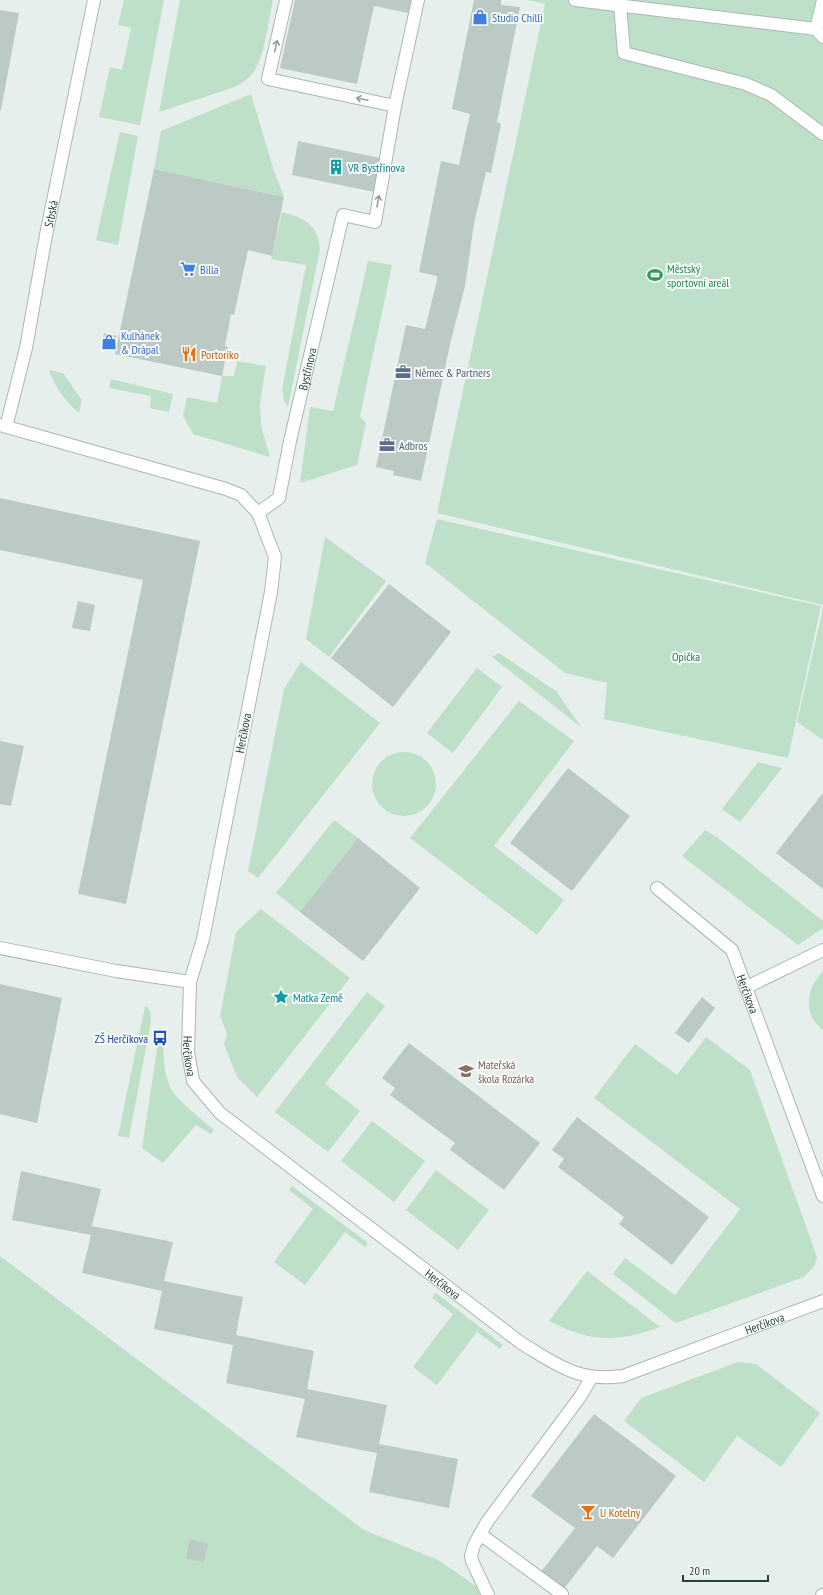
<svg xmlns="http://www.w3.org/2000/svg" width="823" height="1595" viewBox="0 0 823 1595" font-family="'PT Sans Narrow',sans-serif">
<rect width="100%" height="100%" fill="#e6efeb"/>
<g fill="#bfe0c8">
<path d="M124,0H164L140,125L99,117L110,67L122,70L131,28L118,25Z"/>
<path d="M180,0H273C269,19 264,61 252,74C248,80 241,83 235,87L159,112Z"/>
<path d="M528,0H823V605L437,513L545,4Z"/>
<path d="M251,94L274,171L284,197L154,169L161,131Z"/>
<path d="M120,132L138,136L118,245L96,240Z"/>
<path d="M282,212C304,218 318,224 320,249L288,407L284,401L282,389L306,265L271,259Z"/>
<path d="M368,261L392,265L360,416L366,423L357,465L300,483L310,407L333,411Z"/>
<path d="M237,361L266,366L260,404L261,426L270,457L193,434L183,416L187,397L217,403L222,376H234Z"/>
<path d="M49,370L63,373L82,400L79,413C66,402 54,386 49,370Z"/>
<path d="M111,379L173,394L169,412L150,408L151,396L109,388Z"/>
<path d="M437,519L821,606L788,758L604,719L607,683L565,673L425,563Z"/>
<path d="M325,537L386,581L329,657L306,639Z"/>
<path d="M823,608V740L797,722Z"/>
<path d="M499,653L556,691L582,728L492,657Z"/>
<path d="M301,662L380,723L258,878L248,871L284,689Z"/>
<path d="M477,668L502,687L453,753L427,733Z"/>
<path d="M519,701L574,741L494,846L564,900L537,935L410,838Z"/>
<circle cx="404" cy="784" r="32"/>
<path d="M758,762L782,768L740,822L722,809Z"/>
<path d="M334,820L358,838L300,912L276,893Z"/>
<path d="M705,830L717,837L823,921V928L798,945L682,856Z"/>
<path d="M261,909L350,978L257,1097L237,1077L224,1044L227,1034L220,1016L236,932Z"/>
<path d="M823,971V1030C802,1014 806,989 823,971Z"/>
<path d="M367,992L385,1006L325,1084L360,1111L328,1152L275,1112Z"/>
<path d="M145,1006C151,1009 151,1014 151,1021L129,1138L118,1136Z"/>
<path d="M706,1037L750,1070L817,1257L815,1265L804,1277L676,1323L613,1274L625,1258L675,1295L740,1209L594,1098L635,1044L677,1075Z"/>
<path d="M158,1043L163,1044C164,1058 164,1073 170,1087C176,1100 203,1120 214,1130L211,1134L196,1125L163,1163L142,1148Z"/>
<path d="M372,1121L425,1161L394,1202L341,1161Z"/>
<path d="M436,1170L489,1210L458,1250L406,1210Z"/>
<path d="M292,1186L368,1243L365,1247L345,1232L305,1285L274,1262L313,1209L289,1190Z"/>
<path d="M0,1256L364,1530L438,1560L476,1586L480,1595H0Z"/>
<path d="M587,1271L660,1327C617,1343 589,1342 549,1321Z"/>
<path d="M436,1293L503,1345L500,1349L477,1332L437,1385L413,1367L453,1314L432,1298Z"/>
<path d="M738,1362L756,1364L820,1413L781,1467L737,1436L704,1482L624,1421L641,1398Z"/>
</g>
<g fill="#bbcac4">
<path d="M295,0H411L408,13L374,6L357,84L280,68Z"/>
<path d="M474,0H501V5L520,7L497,122L501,124L491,173L486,172L474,224L465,286L451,340L421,481L393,475L394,471L376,467L406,325L425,329L437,280V276L419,272L441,161L459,165L470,114L452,109Z"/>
<path d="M0,10L19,13L1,110H0Z"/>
<path d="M298,141L380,158L374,192L292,175Z"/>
<path d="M154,169L284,197L272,256L248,250L234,315L231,314L225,346L228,347L222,376L115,354Z"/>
<path d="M104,333L117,336L114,350L101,348Z"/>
<path d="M0,498L200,541L126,904L78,894L143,580L0,550Z"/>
<path d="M389,584L451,632L393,707L331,658Z"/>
<path d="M78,601L95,605L90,631L72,628Z"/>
<path d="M0,741L24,746L11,806L0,804Z"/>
<path d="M568,768L630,816L572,891L510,843Z"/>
<path d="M823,793V889L776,853Z"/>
<path d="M358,838L420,888L363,961L300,912Z"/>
<path d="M0,984L62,998L37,1123L0,1114Z"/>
<path d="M702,997L715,1008L689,1043L675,1033Z"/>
<path d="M409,1043L540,1143L504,1190L450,1150L455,1143L390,1095L395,1088L382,1078Z"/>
<path d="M577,1117L709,1217L672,1265L619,1224L624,1217L558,1167L564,1159L552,1150Z"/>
<path d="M21,1171L101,1189L92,1226L173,1242L164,1281L243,1297L236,1335L314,1351L307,1389L387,1405L379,1444L458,1459L449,1508L369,1492L377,1453L296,1437L305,1399L226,1383L233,1345L154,1329L162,1291L82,1273L91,1235L12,1220Z"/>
<path d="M594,1414L676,1476L613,1558L597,1546L563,1590L540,1573L575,1528L531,1496Z"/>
<path d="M190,1539L208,1544L204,1562L186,1558Z"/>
</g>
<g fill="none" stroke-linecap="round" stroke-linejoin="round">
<defs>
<g id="service">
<path d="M575,0L816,29L823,37"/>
<path d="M620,5L624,53L746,84L771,95L823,134"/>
<path d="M816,29L823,0"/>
<path d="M395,106L418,0"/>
<path id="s1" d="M258,513L279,498L290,441L343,215L375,222L395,106L268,79L286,0"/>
<path id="s2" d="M657,888L732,950L823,1196"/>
<path d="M747,987L823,950"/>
<path d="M480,1534L562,1594"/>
<path d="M488,1595L472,1561L471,1556L474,1545L487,1522L580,1397L592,1377"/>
<path d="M822,1595H823"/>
</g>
<g id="minor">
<path id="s3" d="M0,425L226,489L241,495L258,513L275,557L271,592L203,939L190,982L188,1052L193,1081L220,1113L521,1343C558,1365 577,1382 623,1376L823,1301"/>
<path id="s4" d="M6,427L26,348L46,235L94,0"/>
<path d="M0,948L116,971L190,982"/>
</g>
</defs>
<use href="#service" stroke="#a8b8b2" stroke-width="14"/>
<use href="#minor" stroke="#a8b8b2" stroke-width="14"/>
<use href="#service" stroke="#fff" stroke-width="12"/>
<use href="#minor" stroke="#fff" stroke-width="12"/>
</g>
<defs><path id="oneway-shaft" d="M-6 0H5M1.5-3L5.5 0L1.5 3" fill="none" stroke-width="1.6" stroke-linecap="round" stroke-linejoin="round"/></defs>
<g stroke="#92a09c">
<use href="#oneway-shaft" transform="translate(276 46) rotate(-77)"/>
<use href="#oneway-shaft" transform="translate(362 99) rotate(-168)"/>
<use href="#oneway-shaft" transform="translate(378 201) rotate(-80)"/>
</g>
<defs>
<symbol id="shop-bare" viewBox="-9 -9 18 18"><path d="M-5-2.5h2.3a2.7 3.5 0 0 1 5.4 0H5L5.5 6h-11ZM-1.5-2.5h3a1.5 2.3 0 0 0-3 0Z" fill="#3f7fe0" stroke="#f7fbf9" stroke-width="2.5" paint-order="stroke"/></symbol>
<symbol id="building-bare" viewBox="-9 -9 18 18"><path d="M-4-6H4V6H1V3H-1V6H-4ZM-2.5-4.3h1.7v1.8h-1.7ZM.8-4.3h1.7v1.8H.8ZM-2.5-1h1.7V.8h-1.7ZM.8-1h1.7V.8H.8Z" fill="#0f9aa8" stroke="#f7fbf9" stroke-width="2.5" paint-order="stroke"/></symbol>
<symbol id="supermarket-bare" viewBox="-9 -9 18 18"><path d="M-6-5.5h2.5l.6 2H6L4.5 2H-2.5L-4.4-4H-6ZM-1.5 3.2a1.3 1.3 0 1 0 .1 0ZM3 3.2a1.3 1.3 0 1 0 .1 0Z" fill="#3f7fe0" stroke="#f7fbf9" stroke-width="2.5" paint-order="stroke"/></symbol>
<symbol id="stadium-bare" viewBox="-9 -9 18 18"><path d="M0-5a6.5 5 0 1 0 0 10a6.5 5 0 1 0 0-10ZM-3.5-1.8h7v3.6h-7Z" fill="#2e9e5b" stroke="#f7fbf9" stroke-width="2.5" paint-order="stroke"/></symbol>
<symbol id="restaurant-bare" viewBox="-9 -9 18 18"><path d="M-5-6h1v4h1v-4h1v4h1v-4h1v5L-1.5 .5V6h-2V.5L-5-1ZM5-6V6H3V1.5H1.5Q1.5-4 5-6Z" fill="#e8710a" stroke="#f7fbf9" stroke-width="2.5" paint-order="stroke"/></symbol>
<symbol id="office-bare" viewBox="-9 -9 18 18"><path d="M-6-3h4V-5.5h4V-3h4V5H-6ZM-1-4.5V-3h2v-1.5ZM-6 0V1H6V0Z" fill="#5c6f8a" stroke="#f7fbf9" stroke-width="2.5" paint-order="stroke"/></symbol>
<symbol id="sight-bare" viewBox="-9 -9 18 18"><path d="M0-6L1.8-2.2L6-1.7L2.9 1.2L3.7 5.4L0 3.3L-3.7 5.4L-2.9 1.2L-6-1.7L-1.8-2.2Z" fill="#0f9aa8" stroke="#f7fbf9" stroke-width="2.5" paint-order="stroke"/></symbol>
<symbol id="bus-bare" viewBox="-9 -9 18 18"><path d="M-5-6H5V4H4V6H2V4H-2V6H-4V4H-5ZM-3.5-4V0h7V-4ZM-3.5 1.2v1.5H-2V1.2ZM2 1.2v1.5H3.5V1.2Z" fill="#1a4fb4" stroke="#f7fbf9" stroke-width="2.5" paint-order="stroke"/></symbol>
<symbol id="school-bare" viewBox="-9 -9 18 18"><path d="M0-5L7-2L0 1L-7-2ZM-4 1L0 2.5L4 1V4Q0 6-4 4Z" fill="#8d6e63" stroke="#f7fbf9" stroke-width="2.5" paint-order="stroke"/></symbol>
<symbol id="bar-bare" viewBox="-9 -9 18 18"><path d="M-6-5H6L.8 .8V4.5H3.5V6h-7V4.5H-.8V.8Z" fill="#e8710a" stroke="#f7fbf9" stroke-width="2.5" paint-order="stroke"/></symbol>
</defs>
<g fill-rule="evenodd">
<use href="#shop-bare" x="469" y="6" width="22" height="22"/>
<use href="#building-bare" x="325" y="156" width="22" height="22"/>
<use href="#supermarket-bare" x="177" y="258" width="22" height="22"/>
<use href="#stadium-bare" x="644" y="264" width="22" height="22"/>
<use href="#shop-bare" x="98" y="331" width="22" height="22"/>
<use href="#restaurant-bare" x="178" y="343" width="22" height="22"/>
<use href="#office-bare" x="392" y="361" width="22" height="22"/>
<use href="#office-bare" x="376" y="434" width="22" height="22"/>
<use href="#sight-bare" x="270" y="986" width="22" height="22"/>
<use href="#bus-bare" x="149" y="1027" width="22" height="22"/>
<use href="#school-bare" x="455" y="1060" width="22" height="22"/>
<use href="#bar-bare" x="577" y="1501" width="22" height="22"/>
</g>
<g text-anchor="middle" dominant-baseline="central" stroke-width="4" stroke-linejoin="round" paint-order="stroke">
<g font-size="12" fill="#366cbe" stroke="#f7fbf9" text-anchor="start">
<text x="492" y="17">Studio Chilli</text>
<text x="200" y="269">Billa</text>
<text x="121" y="335">Kulhánek<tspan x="121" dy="14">&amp; Drápal</tspan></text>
</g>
<g font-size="12" fill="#0d838f" stroke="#f7fbf9" text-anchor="start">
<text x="348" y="167">VR Bystřinova</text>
<text x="293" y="997">Matka Země</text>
</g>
<g font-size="12" fill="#24423a" stroke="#f7fbf9">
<text stroke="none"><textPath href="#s4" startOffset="218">Srbská</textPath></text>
<text stroke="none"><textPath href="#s1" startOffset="158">Bystřinova</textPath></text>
<text transform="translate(243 733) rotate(-79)">Herčíkova</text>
<text stroke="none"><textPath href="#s2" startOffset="144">Herčíkova</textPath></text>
<text stroke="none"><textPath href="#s3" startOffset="831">Herčíkova</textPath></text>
<text stroke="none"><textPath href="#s3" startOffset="1179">Herčíkova</textPath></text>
<text stroke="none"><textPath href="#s3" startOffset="1538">Herčíkova</textPath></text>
</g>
<g font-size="12" fill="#27864d" stroke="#f7fbf9" text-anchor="start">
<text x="667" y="268">Městský<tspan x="667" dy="14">sportovní areál</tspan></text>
</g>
<g font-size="12" fill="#c56008" stroke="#f7fbf9" text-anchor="start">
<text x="201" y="354">Portoriko</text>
<text x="600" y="1512">U Kotelny</text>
</g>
<g font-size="12" fill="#4e5e75" stroke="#f7fbf9" text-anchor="start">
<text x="415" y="372">Němec &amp; Partners</text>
<text x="399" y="445">Adbros</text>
</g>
<g font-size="12" fill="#2d7a4b" stroke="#f7fbf9">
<text x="686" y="656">Opička</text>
</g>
<g font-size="12" fill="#164399" stroke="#f7fbf9" text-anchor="end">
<text x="148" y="1038">ZŠ Herčíkova</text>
</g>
<g font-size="12" fill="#785e54" stroke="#f7fbf9" text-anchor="start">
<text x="478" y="1064">Mateřská<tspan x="478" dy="14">škola Rozárka</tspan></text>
</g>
</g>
<path d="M683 1575v6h85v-6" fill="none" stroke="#24423a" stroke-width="2"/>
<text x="689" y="1575" font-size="12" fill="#24423a" stroke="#f7fbf9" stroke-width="3" paint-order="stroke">20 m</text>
</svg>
